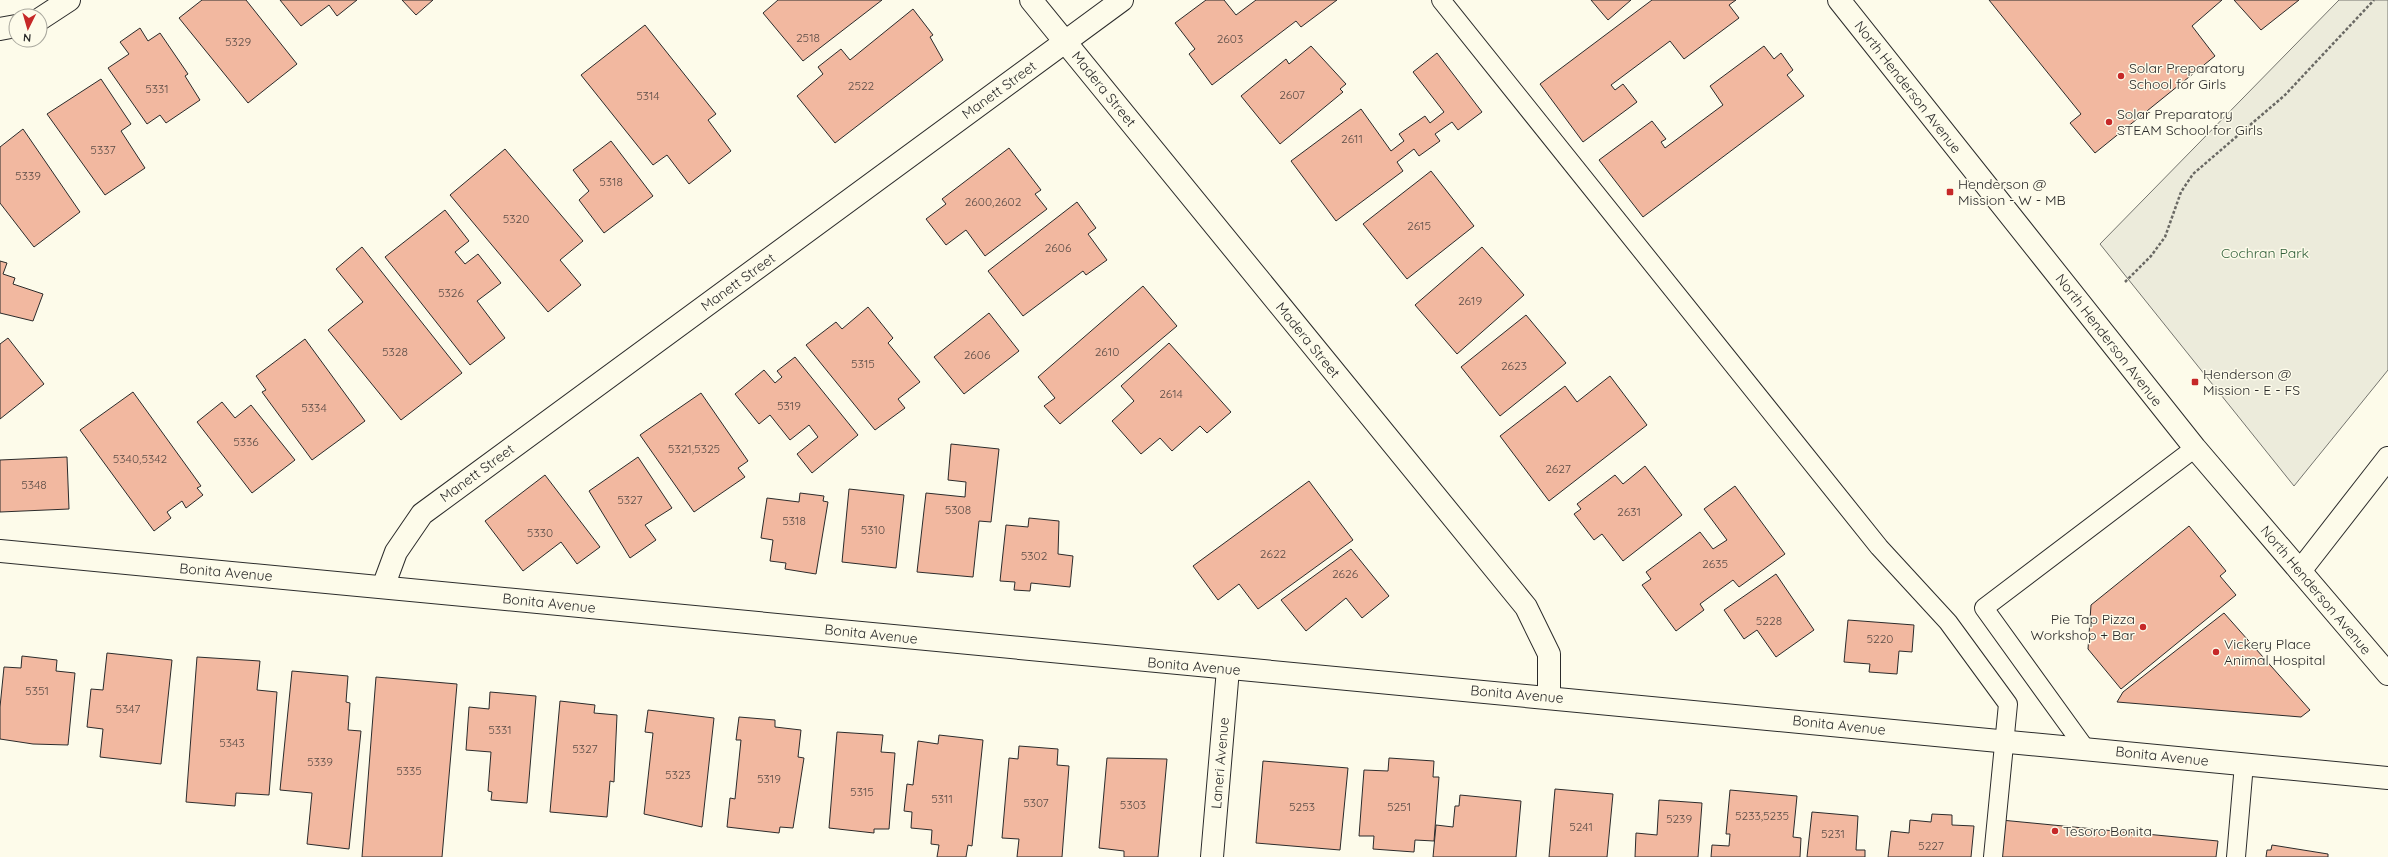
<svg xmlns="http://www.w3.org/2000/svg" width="2388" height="857" viewBox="0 0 2388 857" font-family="Quicksand,sans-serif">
<rect width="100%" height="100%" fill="#fdfbea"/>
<path fill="#ecebdb" stroke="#74746e" d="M2339,0H2388V370L2294,486L2100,244Z"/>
<g fill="#f2b8a0" stroke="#2b2b2b">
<path d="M202,0H246L297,64L248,103L179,18Z"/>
<path d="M280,0H357L337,16L329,5L301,26Z"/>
<path d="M402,0H433L416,15Z"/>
<path d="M778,0H882L803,61L763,13Z"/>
<path d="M1206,0H1224L1236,15L1256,0H1337L1301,27L1296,21L1212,85L1189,54L1195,49L1175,23Z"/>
<path d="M1591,0H1631L1608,20Z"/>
<path d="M1652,0H1736L1729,5L1739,18L1684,59L1670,41L1611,85L1615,90L1623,84L1637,102L1583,142L1540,84Z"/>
<path d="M1989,0H2222L2192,26L2215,56L2095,153L2070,123L2081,114Z"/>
<path d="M2234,0H2299L2261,30Z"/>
<path d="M913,9L933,35L930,37L943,60L835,143L797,96L823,74L818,67L841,49L850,60Z"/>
<path d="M645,25L716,114L708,120L731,151L689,184L667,155L653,165L581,75Z"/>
<path d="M140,28L148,41L160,33L188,74L185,76L200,100L166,123L160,115L147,124L108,68L129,54L120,42Z"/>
<path d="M1311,46L1346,84L1340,89L1343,92L1280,144L1241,96L1286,59L1289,64Z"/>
<path d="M1764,46L1774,59L1781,53L1793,70L1787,75L1804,96L1643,217L1599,160L1652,121L1666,139L1661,142L1665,148L1723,105L1710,86Z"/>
<path d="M1437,53L1482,112L1458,130L1452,122L1435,134L1440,141L1419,156L1414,149L1397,162L1403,171L1336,221L1291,161L1361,109L1391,151L1404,141L1399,134L1425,116L1430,123L1444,112L1413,72Z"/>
<path d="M101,79L131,124L121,131L145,168L105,195L47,114Z"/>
<path d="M23,129L80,212L34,247L0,203V147Z"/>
<path d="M611,141L653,196L604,233L579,200L589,191L573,170Z"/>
<path d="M1009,148L1041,190L1035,194L1047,209L985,256L966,230L946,245L926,219L946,204L942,199Z"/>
<path d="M505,149L583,241L560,260L581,285L548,312L450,195Z"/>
<path d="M1431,171L1474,226L1407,279L1363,224Z"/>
<path d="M1077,202L1096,228L1088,234L1107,260L1086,275L1083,271L1023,316L988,271Z"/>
<path d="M445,210L469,241L455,252L465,264L478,254L501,283L477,301L505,338L470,365L385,257Z"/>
<path d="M362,247L462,373L401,420L328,330L363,302L336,269Z"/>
<path d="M1482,247L1524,295L1457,354L1415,305Z"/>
<path d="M0,261L7,263L3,274L15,278L13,284L43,294L33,321L0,313Z"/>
<path d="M1143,286L1177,326L1060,424L1044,406L1055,398L1038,377Z"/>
<path d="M868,307L893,338L888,343L920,382L898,399L905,408L875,430L806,345L836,322L842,329Z"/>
<path d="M989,313L1019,351L964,394L934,357Z"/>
<path d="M1526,315L1566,363L1500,416L1461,367Z"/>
<path d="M8,338L44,384L0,419V344Z"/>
<path d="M305,339L365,421L312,460L262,392L266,390L256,376Z"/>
<path d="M1169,343L1231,412L1207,433L1200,426L1172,451L1160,438L1141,454L1112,421L1134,401L1121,386Z"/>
<path d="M795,357L858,435L812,473L797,454L818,437L809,425L790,440L770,415L759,424L735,394L764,370L775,383L782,377L777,371Z"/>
<path d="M1610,376L1647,425L1549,501L1500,436L1565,386L1577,402Z"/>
<path d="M133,392L201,486L197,488L203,495L186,508L182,501L167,512L171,518L154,531L80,430Z"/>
<path d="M701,393L748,461L738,468L745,477L694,512L640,435Z"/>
<path d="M222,402L235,418L251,405L295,460L252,493L197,422Z"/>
<path d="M951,444L999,449L991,522L979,521L973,577L917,572L926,493L965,497L966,482L948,480Z"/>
<path d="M67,457L69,509L0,512V460Z"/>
<path d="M638,457L672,508L645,525L656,540L630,558L589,491Z"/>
<path d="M1645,466L1682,515L1623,561L1602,534L1594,540L1574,514L1581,509L1577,504L1615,475L1623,484Z"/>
<path d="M545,475L600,547L577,564L561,542L523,571L485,521Z"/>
<path d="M1309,481L1353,540L1258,609L1239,584L1218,600L1193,566Z"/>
<path d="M1735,486L1785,554L1739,587L1733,580L1700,604L1704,610L1676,631L1642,585L1651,579L1646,572L1700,532L1713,549L1727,540L1704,509Z"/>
<path d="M849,489L904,495L896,568L842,562Z"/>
<path d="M800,493L824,496L823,501L828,502L816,574L785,569L786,563L770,561L773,540L761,538L767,498L799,502Z"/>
<path d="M1029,518L1059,521L1058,554L1073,556L1070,587L1031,583L1030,591L1014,590L1015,582L1000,581L1006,525L1028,527Z"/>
<path d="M2189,526L2226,571L2220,576L2236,595L2121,689L2088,649L2091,605Z"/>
<path d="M1351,549L1389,596L1362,618L1346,598L1306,631L1281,600Z"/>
<path d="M1776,574L1814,630L1776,657L1757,630L1744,639L1724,610Z"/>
<path d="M2224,613L2310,710L2301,717L2117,702L2123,692Z"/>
<path d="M1848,620L1914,625L1912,652L1899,651L1897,674L1869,672L1870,664L1844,662Z"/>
<path d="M107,653L172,660L161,764L100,757L103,729L87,727L91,689L103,690Z"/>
<path d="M22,656L57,660L56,671L75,673L68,745L33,744L0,739V707L4,667L21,668Z"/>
<path d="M197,657L260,661L257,690L277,692L269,795L236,793L235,806L186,802Z"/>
<path d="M292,671L348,676L346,702L350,703L348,730L361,731L349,849L307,844L312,793L280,790Z"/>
<path d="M376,677L457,684L442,857H362Z"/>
<path d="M490,692L536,696L527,803L491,800L492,792L488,791L491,752L466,750L469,707L489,709Z"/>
<path d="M560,701L595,705L594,713L617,715L614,782L610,781L607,817L550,812Z"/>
<path d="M648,710L714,718L702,827L644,814L653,733L645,732Z"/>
<path d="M739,717L775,720V727L801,730L798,757L804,758L793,828L780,827L779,833L727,827L730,798L735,799L741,740H736Z"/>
<path d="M837,732L883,735L881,752L895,753L889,829H874V833L829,828Z"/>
<path d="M939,735L983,740L972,846L968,845L966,857H937L939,845L931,844L932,830L911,828L912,812L904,811L907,784L913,785L918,741L938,744Z"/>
<path d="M1019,746L1058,749L1057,765L1069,766L1062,857H1017L1019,839L1002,838L1009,758L1018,759Z"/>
<path d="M1107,758L1167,759L1158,857H1124V851L1099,848Z"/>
<path d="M1389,758L1434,761L1433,777H1439L1434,841L1415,840L1414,852L1373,849L1374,836H1359L1364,770L1388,771Z"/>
<path d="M1263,761L1348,768L1340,850L1256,843Z"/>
<path d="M1555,789L1613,794L1607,857H1549Z"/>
<path d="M1730,790L1797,796L1793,837L1801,838L1800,857H1711L1712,845L1729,846L1730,834H1726Z"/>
<path d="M1460,795L1521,801L1516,857H1433L1436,825L1453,827L1455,806H1459Z"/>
<path d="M1659,800L1702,803L1698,857H1635L1636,833L1657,835Z"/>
<path d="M1812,812L1858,816L1856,850H1865V857H1807Z"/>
<path d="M1932,814L1952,815V825L1974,826L1971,857H1888L1891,831L1909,833L1910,820L1931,822Z"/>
<path d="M2001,820L2218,841L2216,857H1997Z"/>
<path d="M2272,845L2328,854V857H2266L2267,850H2271Z"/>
</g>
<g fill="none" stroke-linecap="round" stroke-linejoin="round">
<defs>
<g id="service">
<path d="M1441,0L1879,547L1948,622L2008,704L1993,857"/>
<path d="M2085,748L1984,608L2195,448"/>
<path d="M2236,857L2244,764"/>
</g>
<g id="minor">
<path d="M1031,0L1526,607L1549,654V696"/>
<path d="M40,19L69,0"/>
<path d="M0,29L16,26"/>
<path d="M0,551C796,626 1592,702 2388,778"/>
<path d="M2300,571L2388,458"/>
<path d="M383,587L396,552L422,514L1122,0"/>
<path d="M1212,857L1228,669"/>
</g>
<path id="tertiary" d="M1839,0L2195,448L2388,674"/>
</defs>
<use href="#service" stroke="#2b2b2b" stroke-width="20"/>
<use href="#minor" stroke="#2b2b2b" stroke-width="24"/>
<use href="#tertiary" stroke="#2b2b2b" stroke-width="24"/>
<path stroke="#6a6964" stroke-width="2.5" stroke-dasharray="3 2" stroke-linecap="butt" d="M2125,282L2151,256L2165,237L2181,192L2193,174L2285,95L2374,0"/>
<use href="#service" stroke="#fdfbea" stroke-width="18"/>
<use href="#minor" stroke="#fdfbea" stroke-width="22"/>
<use href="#tertiary" stroke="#fdfbea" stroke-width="22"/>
</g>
<g fill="#c62828" stroke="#fdfbea" stroke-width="1.5">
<circle cx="2121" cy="76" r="4"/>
<circle cx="2109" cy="122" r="4"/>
<rect x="1946" y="188" width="8" height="8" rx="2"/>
<rect x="2191" y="378" width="8" height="8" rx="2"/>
<circle cx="2143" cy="627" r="4"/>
<circle cx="2216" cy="652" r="4"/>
<circle cx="2055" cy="831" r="4"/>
</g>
<g text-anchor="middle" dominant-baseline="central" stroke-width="3" stroke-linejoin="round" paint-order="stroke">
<g font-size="12" fill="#5d4e48">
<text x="808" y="37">2518</text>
<text x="1230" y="38">2603</text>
<text x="238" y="41">5329</text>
<text x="861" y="85">2522</text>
<text x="157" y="88">5331</text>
<text x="1292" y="94">2607</text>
<text x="648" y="95">5314</text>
<text x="1352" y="138">2611</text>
<text x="103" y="149">5337</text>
<text x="28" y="175">5339</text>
<text x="611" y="181">5318</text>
<text x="993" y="201">2600,2602</text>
<text x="516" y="218">5320</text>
<text x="1419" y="225">2615</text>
<text x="1058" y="247">2606</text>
<text x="451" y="292">5326</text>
<text x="1470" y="300">2619</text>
<text x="395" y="351">5328</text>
<text x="1107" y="351">2610</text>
<text x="977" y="354">2606</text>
<text x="863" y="363">5315</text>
<text x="1514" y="365">2623</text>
<text x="1171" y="393">2614</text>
<text x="789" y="405">5319</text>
<text x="314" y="407">5334</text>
<text x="246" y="441">5336</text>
<text x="694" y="448">5321,5325</text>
<text x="140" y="458">5340,5342</text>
<text x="1558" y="468">2627</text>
<text x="34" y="484">5348</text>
<text x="630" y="499">5327</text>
<text x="958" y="509">5308</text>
<text x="1629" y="511">2631</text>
<text x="794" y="520">5318</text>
<text x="873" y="529">5310</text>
<text x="540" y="532">5330</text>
<text x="1273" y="553">2622</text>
<text x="1034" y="555">5302</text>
<text x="1715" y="563">2635</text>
<text x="1345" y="573">2626</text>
<text x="1769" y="620">5228</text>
<text x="1880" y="638">5220</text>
<text x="37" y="690">5351</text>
<text x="128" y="708">5347</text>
<text x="500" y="729">5331</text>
<text x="232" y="742">5343</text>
<text x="585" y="748">5327</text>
<text x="320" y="761">5339</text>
<text x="409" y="770">5335</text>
<text x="678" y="774">5323</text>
<text x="769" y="778">5319</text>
<text x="862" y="791">5315</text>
<text x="942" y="798">5311</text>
<text x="1036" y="802">5307</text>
<text x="1133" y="804">5303</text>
<text x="1302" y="806">5253</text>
<text x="1399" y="806">5251</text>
<text x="1762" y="815">5233,5235</text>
<text x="1679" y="818">5239</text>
<text x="1581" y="826">5241</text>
<text x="1833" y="833">5231</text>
<text x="1931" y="845">5227</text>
</g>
<g font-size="14" fill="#2b2b2b" stroke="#fdfbea" text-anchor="start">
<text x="2129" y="68">Solar Preparatory<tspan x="2129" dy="16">School for Girls</tspan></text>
<text x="2117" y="114">Solar Preparatory<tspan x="2117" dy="16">STEAM School for Girls</tspan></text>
<text x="1958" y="184">Henderson @<tspan x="1958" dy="16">Mission - W - MB</tspan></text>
<text x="2203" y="374">Henderson @<tspan x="2203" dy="16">Mission - E - FS</tspan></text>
<text x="2135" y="619" text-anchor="end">Pie Tap Pizza<tspan x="2135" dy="16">Workshop + Bar</tspan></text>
<text x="2224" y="644">Vickery Place<tspan x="2224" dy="16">Animal Hospital</tspan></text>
<text x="2063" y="831">Tesoro Bonita</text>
</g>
<g font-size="14" fill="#2b2b2b" stroke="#fdfbea">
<text transform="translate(1908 87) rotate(52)">North Henderson Avenue</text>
<text transform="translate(1104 89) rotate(51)">Madera Street</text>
<text transform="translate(999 90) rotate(-36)">Manett Street</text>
<text transform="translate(738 282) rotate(-36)">Manett Street</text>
<text transform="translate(1308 340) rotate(51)">Madera Street</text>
<text transform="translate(2109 340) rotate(52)">North Henderson Avenue</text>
<text transform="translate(477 473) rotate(-36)">Manett Street</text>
<text transform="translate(226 572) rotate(5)">Bonita Avenue</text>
<text transform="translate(2316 590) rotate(50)">North Henderson Avenue</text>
<text transform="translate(549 603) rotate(6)">Bonita Avenue</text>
<text transform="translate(871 634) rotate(6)">Bonita Avenue</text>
<text transform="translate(1194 666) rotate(5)">Bonita Avenue</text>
<text transform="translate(1517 694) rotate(5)">Bonita Avenue</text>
<text transform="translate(1839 725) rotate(6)">Bonita Avenue</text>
<text transform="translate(2162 756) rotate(6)">Bonita Avenue</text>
<text transform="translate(1220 763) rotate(-85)">Laneri Avenue</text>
</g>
<g font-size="14" fill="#34623c" stroke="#fdfbea">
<text x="2265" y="253">Cochran Park</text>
</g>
</g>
<g transform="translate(28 28) rotate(185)"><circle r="19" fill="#fdfbea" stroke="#a9a89e"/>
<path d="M0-3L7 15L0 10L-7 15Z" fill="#c62828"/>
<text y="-6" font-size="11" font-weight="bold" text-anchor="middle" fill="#2b2b2b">N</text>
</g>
</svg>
